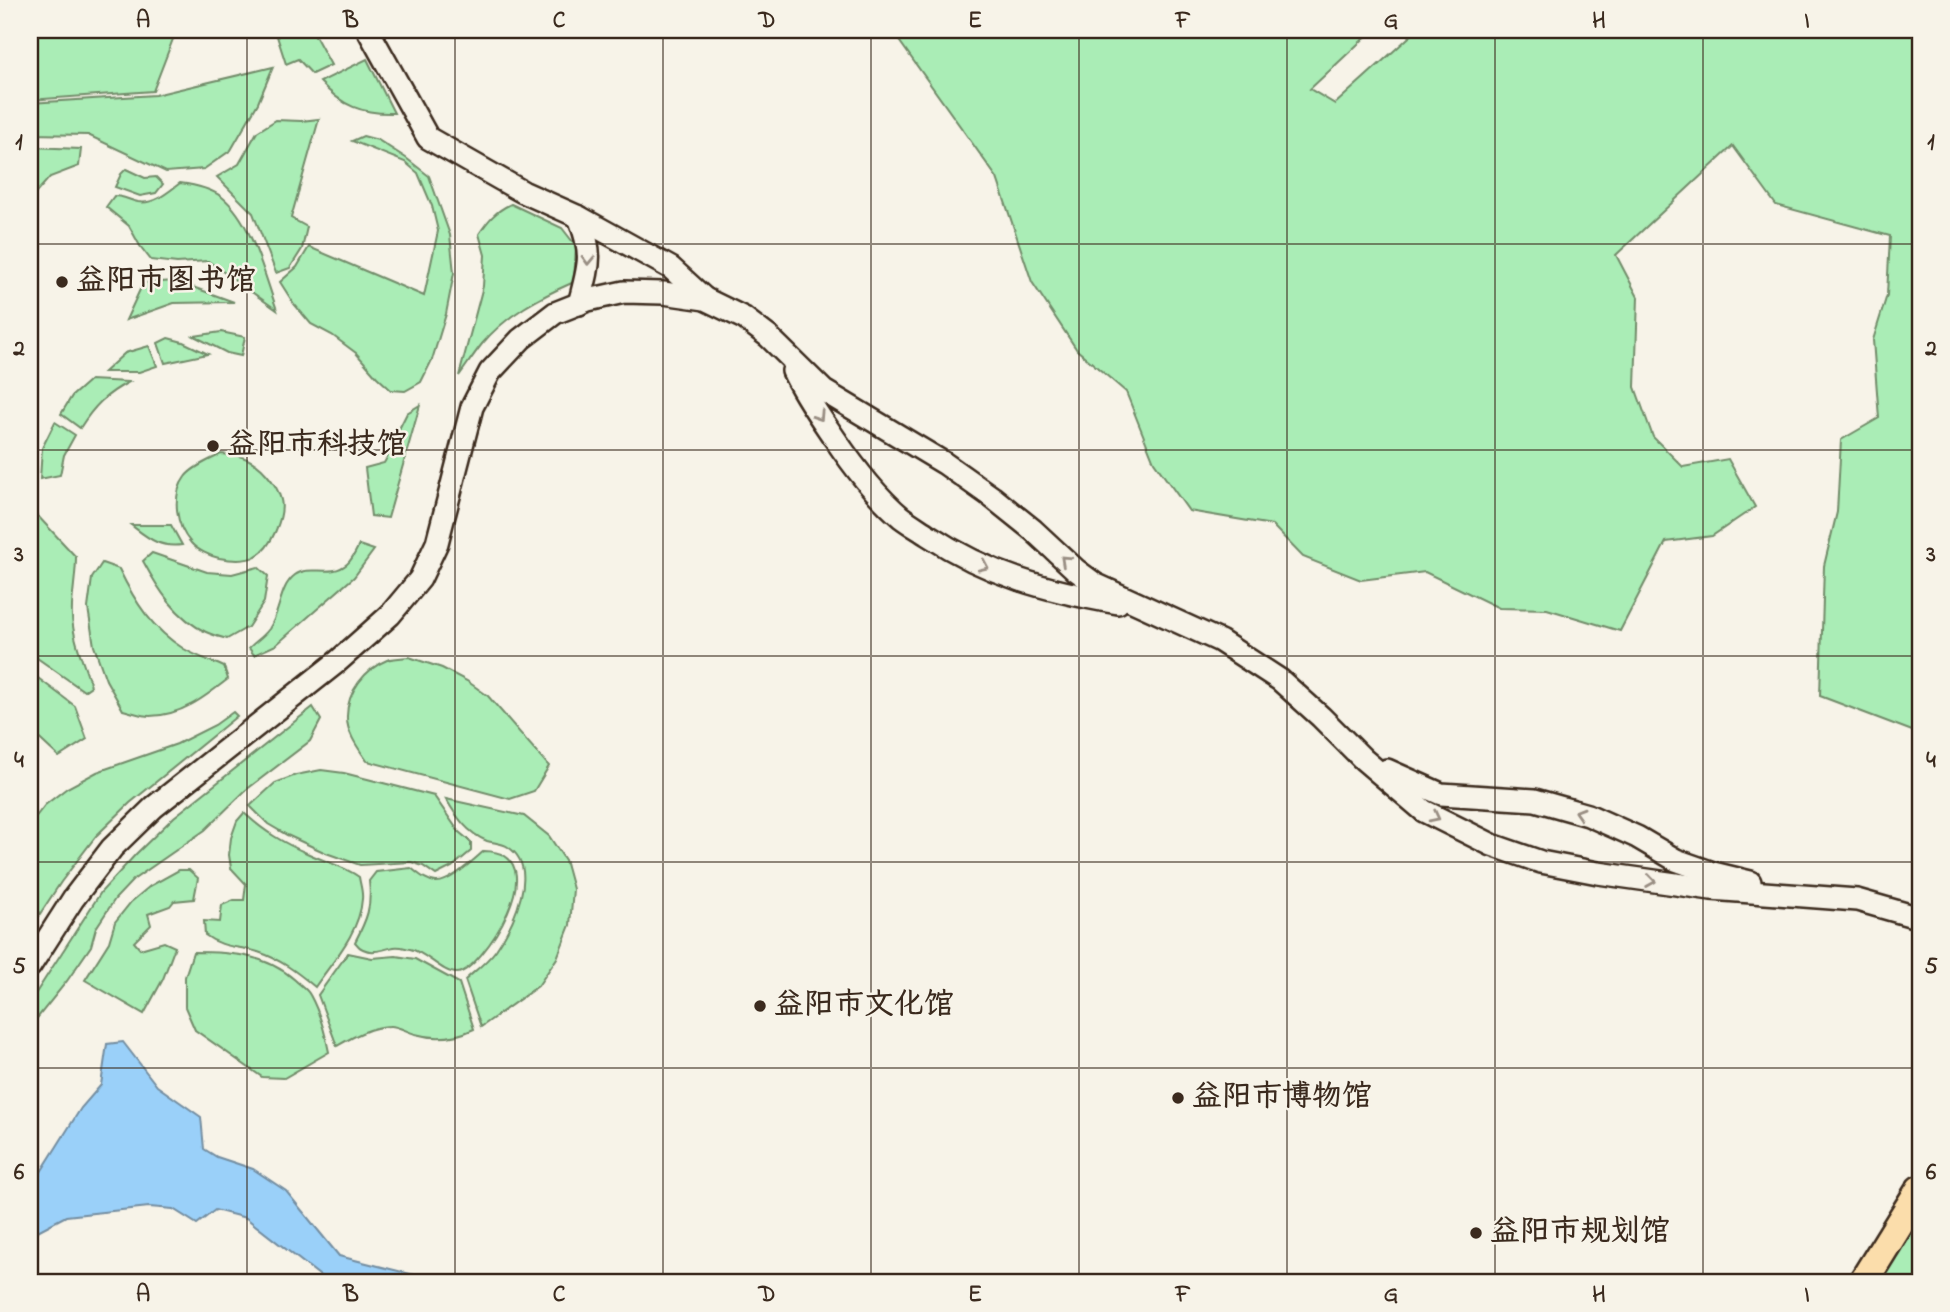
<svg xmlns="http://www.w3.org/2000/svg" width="1950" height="1312" viewBox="0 0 1950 1312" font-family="'Indie Flower','LXGW WenKai TC',sans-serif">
<rect width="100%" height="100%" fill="#f7f3e8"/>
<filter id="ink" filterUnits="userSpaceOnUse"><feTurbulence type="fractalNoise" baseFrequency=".0143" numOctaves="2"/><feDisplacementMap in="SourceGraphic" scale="14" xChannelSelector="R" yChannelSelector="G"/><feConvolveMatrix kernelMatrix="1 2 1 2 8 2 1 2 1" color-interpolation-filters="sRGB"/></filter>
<g filter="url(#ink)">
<g fill="#aaedb6" stroke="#728c6a" stroke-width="2">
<path d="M30,30H170L173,39L153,91L30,100Z"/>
<path d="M177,30H256L258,35L181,38Z"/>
<path d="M275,30H312L331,65L312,74L298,59L286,64Z"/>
<path d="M887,30H1373L1310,89L1335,104L1417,30H1920V734L1820,696L1824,566L1837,512L1841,440L1879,418L1873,340L1887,295L1890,236L1776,205L1733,146L1616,255L1638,297L1635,387L1653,437L1683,467L1728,459L1755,507L1712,536L1666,542L1620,631L1547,609L1499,608L1425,572L1361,580L1303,557L1272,525L1189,511L1154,462L1126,392L1077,350L1032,282L997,178L895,35Z"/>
<path d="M367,59L394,113C362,114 342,106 320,82Z"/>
<path d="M273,67L258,103L231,150L204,169L166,172L88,135L30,134V103L155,95Z"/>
<path d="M319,119L291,218L307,227L302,249L290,268L276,273L253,213L217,177L239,164L257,132L276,120L301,121Z"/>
<path d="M363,136L378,140L406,158L429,176L450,235L454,273L446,314L432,360L421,382L405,391L391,390L377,377L356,353L332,335L311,324L294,304L280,282L297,267L309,247L424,296L438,231L432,206L418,173L405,162L352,141Z"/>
<path d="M30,147L81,149L79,166L50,177L35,194L30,190Z"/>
<path d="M126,169L145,178L156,177L163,184L156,193L140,196L115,187L121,174Z"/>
<path d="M180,183C195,185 210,188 222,197C252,221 264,274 277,310L208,261L177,263L151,260L140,246L129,226L106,207L114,196C123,196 129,200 138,202C154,205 168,192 180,183Z"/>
<path d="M511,204L562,228L576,246L574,282C540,297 506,315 482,344C474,354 467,365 459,376L483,286L485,255L479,234C488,220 496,211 511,204Z"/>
<path d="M176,281L234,302L174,303L126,320L143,283Z"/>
<path d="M221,332L245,337L241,356L227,353L194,336Z"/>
<path d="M168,338L183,342L208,354L165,363L158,343Z"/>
<path d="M149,346L157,366L139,372H104L125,353Z"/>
<path d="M90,380L129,382C106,394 94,406 80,428L61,414L72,396Z"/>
<path d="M420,405L388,518L371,516L365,468L384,463L394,445L399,429L407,413Z"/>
<path d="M55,422L75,435L64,455L60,475L40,479L42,448Z"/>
<path d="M221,454C228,455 236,455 242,457C259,462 277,483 281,500C285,516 271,548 256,556C246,562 230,560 219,558C210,556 197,550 191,543C176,526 171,496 185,477C192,467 210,460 221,454Z"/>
<path d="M30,514H36L76,557C76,574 73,589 72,606C70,633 83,661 91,686L84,691L30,653Z"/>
<path d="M131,525H171L182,545C159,548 148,538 131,525Z"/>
<path d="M359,545L374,550L354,577L276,645L254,655L249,648C255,642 264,636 269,629C281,611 279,587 295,575C310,564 331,578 347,564C352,560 356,551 359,545Z"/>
<path d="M152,553L207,572L232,574L258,567L268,576L264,602L248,627L227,639C220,637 212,635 206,632C176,618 158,589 143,561Z"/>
<path d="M102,563L119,569C135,602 152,629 184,649C196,656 211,661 224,667L228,679C205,697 181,716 150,716C141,716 132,712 123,710L106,680L94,646L88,608L92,578Z"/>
<path d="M409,657L442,668L467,681L488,696L549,766L534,791L510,799L367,761C358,748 346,732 347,716C347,692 365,669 387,660C393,658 402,658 409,657Z"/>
<path d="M30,672L75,706L87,739L59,757L30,730Z"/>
<path d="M313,707L321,720L310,741L246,790L205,830L133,880L115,899L96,928L91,946L67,981L30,1027V1002L101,892L136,854L174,817Z"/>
<path d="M233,712L237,716L130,803L96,836L61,882L30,929V824L45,805L67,788L97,772L177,744L215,725Z"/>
<path d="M321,770L344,773L434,796L459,832L471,842V851L452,867L436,875L423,866L411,862L360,865L326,853L287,835L268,824L250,806L275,783L296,775Z"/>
<path d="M446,799L524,816L549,836L565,860L573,889L570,925L557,958L538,986L481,1027L465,980C475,971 488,961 496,950C513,925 541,868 508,847C502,843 494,843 487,841C467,833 456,816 446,799Z"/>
<path d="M244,813C265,832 283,843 309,854C326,862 344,866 359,877C360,884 363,892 362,899C360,932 333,961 315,987C297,972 280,959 258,952C238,946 222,948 205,935L204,921L220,922L222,905L234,900H244L246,884L231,868L229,855L231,838L237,821Z"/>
<path d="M484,851C560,852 480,973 457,973C442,973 426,952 410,949C405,948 400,946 394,947C384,949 373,954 363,949C359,948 357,944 355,942C367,919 372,907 369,881L376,872L411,868C419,874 426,881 436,882C450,883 473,860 484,851Z"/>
<path d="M179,870H189L198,878L194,899L174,901L170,906L148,914L151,925L134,942L140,949L164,942L175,947L163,979L144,1014L85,980L109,942L115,922L131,902L150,886Z"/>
<path d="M193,952C230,952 266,954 295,980C300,985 307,989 310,995C320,1013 325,1032 329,1052L284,1078L262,1077L195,1030L185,1007V977Z"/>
<path d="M348,953L372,958L396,956L415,959L459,983L474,1029C455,1038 436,1040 415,1034C407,1032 397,1025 389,1026C370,1027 353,1037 337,1046L318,995Z"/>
<path d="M1920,1220V1282H1875Z"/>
</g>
<path fill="#9ad0f9" stroke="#748ea1" stroke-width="2" d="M123,1042L157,1086L201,1117L204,1149L217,1157L253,1169L286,1191L339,1256L442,1282H328L246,1218L215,1210L197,1224L173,1209L149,1207L66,1216L30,1235V1195L34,1183L81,1108L101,1085L107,1044Z"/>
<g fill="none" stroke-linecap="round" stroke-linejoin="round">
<defs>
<g id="tertiary">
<path d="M368,30L428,138L523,192L579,217L671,268L705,299"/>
<path d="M579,217C594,256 589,265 579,304"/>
<path d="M793,371C804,395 820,417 835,439C854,467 875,495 901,517C909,523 919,529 928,535C988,575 1048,591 1118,603"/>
<path d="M1387,770L1441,794L1535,800L1588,815L1637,837L1676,860L1713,873L1750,882"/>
<path d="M30,966L73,899L112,848L154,807L337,662L390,615L420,579L437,543L472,407L490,372L521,339L555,313L588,300L624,292L663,293L705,299L744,318L769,337L824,391L944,463L992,497L1033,530L1076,570L1095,584L1220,641L1280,680L1321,717L1363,759L1424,811L1492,845L1541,862L1598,873L1711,889L1857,900L1920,918"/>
</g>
<path id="trunk" d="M1863,1282L1920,1190"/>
</defs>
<use href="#tertiary" stroke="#3b2a1e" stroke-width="26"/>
<use href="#trunk" stroke="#3b2a1e" stroke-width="33"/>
<use href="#tertiary" stroke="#f7f3e8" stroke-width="21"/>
<use href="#trunk" stroke="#fbddab" stroke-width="28"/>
</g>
<defs><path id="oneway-chevron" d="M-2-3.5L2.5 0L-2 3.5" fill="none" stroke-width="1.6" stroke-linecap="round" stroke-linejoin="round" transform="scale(1.75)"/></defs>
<g stroke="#998e83">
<use href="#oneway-chevron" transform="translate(588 260) rotate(92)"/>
<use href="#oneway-chevron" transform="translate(819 416) rotate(57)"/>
<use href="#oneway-chevron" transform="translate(1065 560) rotate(-137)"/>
<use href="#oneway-chevron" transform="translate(984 566) rotate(24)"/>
<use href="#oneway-chevron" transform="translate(1579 813) rotate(-163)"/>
<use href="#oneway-chevron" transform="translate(1435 817) rotate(27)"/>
<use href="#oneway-chevron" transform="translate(1651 881) rotate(8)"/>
</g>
</g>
<path fill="none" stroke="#3b2a1e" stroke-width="2" stroke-opacity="0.55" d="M247,30V1282M455,30V1282M663,30V1282M871,30V1282M1079,30V1282M1287,30V1282M1495,30V1282M1703,30V1282M30,244H1920M30,450H1920M30,656H1920M30,862H1920M30,1068H1920"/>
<g fill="#3b2a1e" stroke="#f7f3e8" stroke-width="2.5">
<circle cx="62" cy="282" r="7"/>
<circle cx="213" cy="446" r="7"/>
<circle cx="760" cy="1006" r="7"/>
<circle cx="1178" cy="1098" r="7"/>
<circle cx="1476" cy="1233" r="7"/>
</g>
<g text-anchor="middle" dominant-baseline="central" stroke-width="5" stroke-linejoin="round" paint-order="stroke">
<g font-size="30" font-weight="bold" fill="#3b2a1e" stroke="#f7f3e8" text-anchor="start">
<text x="76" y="282">益阳市图书馆</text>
<text x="227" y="446">益阳市科技馆</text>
<text x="774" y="1006">益阳市文化馆</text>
<text x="1192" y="1098">益阳市博物馆</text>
<text x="1490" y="1233">益阳市规划馆</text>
</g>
</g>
<rect width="1950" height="1312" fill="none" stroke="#f7f3e8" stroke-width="77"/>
<rect x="38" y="38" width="1874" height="1236" fill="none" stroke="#3b2a1e" stroke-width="2.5"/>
<g font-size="23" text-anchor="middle" font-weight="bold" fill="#3b2a1e">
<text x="143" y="27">A</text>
<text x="351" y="27">B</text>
<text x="559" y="27">C</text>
<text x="767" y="27">D</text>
<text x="975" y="27">E</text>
<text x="1183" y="27">F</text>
<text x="1391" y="27">G</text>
<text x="1599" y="27">H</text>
<text x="1807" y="27">I</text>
<text x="19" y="149">1</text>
<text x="1931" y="149">1</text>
<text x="19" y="355">2</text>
<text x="1931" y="355">2</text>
<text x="19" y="561">3</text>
<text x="1931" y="561">3</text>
<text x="19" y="767">4</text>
<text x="1931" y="767">4</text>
<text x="19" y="973">5</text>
<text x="1931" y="973">5</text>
<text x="19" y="1179">6</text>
<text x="1931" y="1179">6</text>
<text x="143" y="1301">A</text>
<text x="351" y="1301">B</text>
<text x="559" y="1301">C</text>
<text x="767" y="1301">D</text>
<text x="975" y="1301">E</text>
<text x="1183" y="1301">F</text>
<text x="1391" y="1301">G</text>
<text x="1599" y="1301">H</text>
<text x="1807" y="1301">I</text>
</g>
</svg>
